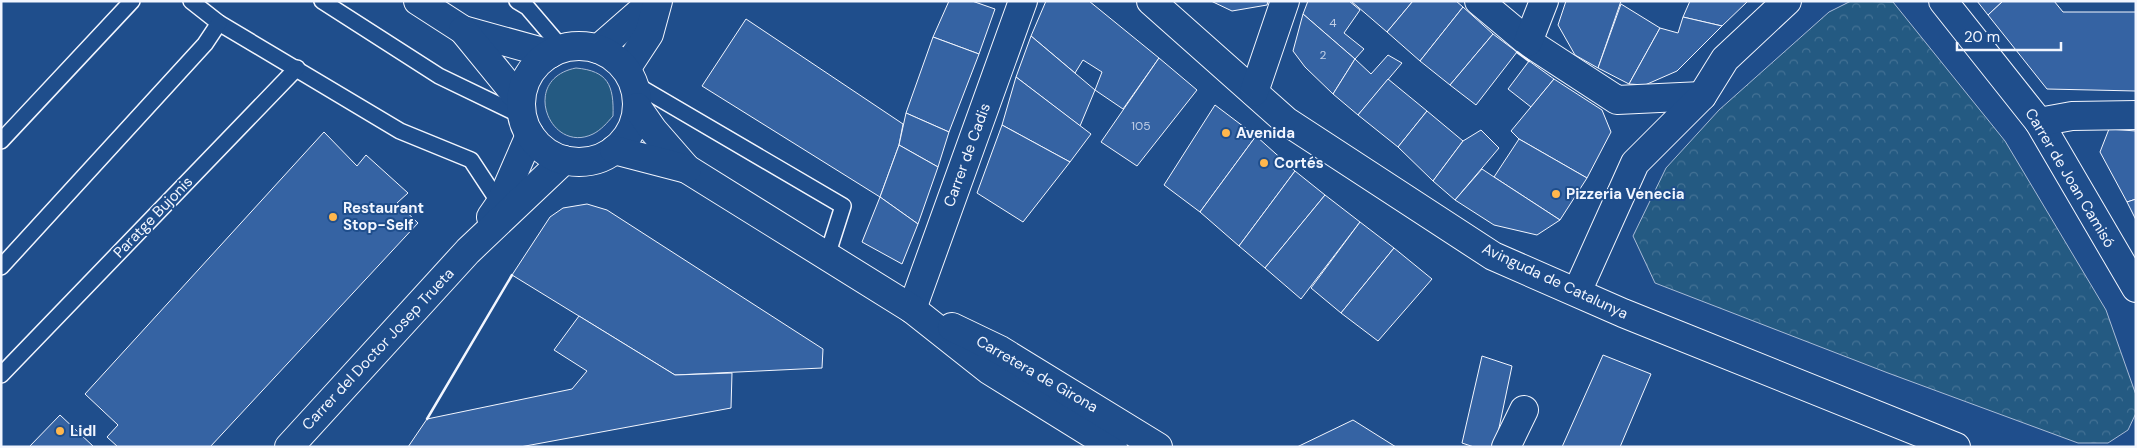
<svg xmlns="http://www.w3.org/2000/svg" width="2137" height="448" viewBox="0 0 2137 448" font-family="'DM Sans',sans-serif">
<defs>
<pattern id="park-crowns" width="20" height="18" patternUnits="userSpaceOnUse" patternTransform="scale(1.25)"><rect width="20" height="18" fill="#245a82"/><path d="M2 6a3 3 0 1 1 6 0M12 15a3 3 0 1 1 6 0" fill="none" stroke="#447295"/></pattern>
</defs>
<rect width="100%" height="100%" fill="#1f4e8c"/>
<path fill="url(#park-crowns)" stroke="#a8bbd7" d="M1851,1L1893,2L2005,141L2106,310L2136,395V413L2128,430L2108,443H2078L1888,373L1655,283L1633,236L1666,168L1719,110L1829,12Z"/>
<path fill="#245a82" stroke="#a8bbd7" d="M576,68C608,71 614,85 613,116C607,123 601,130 593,134C550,155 519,79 576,68Z"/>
<g fill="#3563a3" stroke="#f2f6ff">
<path d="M949,1H972L995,9L979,54L933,37Z"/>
<path d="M1046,1H1089L1159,58L1123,109L1095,90L1102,72L1083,60L1075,73L1031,36Z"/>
<path d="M1211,1H1268L1267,5L1232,11Z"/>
<path d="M1308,1H1349L1360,10L1344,33L1364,49L1355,59L1303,14Z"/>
<path d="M1351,1H1413L1387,32Z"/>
<path d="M1413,1H1456L1463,7L1420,61L1387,32Z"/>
<path d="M1566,1H1621L1598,68L1575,55L1558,25Z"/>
<path d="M1690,1H1748L1722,26L1683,17Z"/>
<path d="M1977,1H2003L1988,15Z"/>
<path d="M2003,1H2054L2063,12H2136V91L2047,89L1988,15Z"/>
<path d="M1621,4L1660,28L1629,84L1598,68Z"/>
<path d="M1463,7L1493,34L1450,85L1420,61Z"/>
<path d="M1303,14L1355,59L1333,94L1305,67L1293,51Z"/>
<path d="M1683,17L1722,26L1677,71L1645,85L1629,84L1660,28L1678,33Z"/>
<path d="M746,19L903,124L899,145L880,197L702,86Z"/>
<path d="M1493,34L1517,52L1476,105L1450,85Z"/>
<path d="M1031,36L1095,90L1080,126L1016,77Z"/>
<path d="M933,37L979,54L949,132L906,113Z"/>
<path d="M1388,55L1402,63L1358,115L1333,94L1355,59L1371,74Z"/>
<path d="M1159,58L1197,90L1137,166L1101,142Z"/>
<path d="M1529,61L1554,79L1531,107L1508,89Z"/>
<path d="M1016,77L1091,134L1070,162L1002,125Z"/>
<path d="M1388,79L1427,111L1398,147L1358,115Z"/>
<path d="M1554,79L1602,110L1611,132L1587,178L1519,139L1511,131Z"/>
<path d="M1215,105L1256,136L1200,212L1164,185Z"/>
<path d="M1427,111L1463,141L1433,181L1398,147Z"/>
<path d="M906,113L949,132L938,167L899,145Z"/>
<path d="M1002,125L1070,162L1023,222L977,193Z"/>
<path d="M2109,129L2136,131V199L2127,202L2100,152Z"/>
<path d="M1481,130L1499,148L1455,200L1433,181L1463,141Z"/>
<path d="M324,132L357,166L366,155L408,193L397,203L418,223L210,447H118L107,437L118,425L85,394Z"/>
<path d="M1256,136L1295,171L1239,246L1200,212Z"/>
<path d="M1519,139L1587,178L1560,220L1494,177Z"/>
<path d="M899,145L938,167L918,224L880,197Z"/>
<path d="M1482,169L1494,177L1560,220L1537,235L1494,225L1455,200Z"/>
<path d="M1295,171L1325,195L1265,268L1239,246Z"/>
<path d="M1325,195L1360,222L1301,299L1265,268Z"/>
<path d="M880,197L918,224L902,264L862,242Z"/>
<path d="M2136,199V220L2127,202Z"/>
<path d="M587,204L607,210L823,349L822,368L675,375L512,275L550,217L563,208Z"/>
<path d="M1360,222L1394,248L1341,313L1311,288Z"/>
<path d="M1394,248L1432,279L1378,341L1341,313Z"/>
<path d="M579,316L675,375L732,373L731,408L520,447H408L427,419L572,389L587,371L554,350Z"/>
<path d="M1603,355L1651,374L1620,447H1562Z"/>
<path d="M1482,356L1512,366L1495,447H1474L1462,443Z"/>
<path d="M60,415L94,447H29Z"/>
<path d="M1353,420L1396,447H1297Z"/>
</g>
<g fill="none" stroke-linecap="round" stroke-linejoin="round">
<defs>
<g id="lane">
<path d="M191,1L219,23L400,131L471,160L500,204"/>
<path d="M322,1L439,76L522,116"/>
<path d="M517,1L527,7L562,48"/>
<path d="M633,83L843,206L827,256"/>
<path d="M1,141L132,1"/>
<path d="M1,267L205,44L219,23"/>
<path d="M1,375L297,68"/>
</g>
<g id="street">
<path d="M1151,1L1286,121L1493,256L1623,313L1956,447"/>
<path d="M1479,1L1528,42L1617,100L1702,96"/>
<path d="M1943,1L2039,122L2136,288"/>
<path d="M1528,42L1544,1"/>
<path d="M598,49L653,1"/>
<path d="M626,69L649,34L658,1"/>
<path d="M1254,92L1285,1"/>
<path d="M2039,122L2072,116L2136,115"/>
<path d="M491,217L500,204L530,135"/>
<path d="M1577,292L1635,163L1702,96L1725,59L1787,1"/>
<path d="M912,309L1023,1"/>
<path d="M289,447L468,251L564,160"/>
<path d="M1506,447L1524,410"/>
</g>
<g id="primary">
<path d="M418,1L463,30L550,54"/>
<path d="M463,30L521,101"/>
<circle cx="579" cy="104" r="58"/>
<path d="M637,107L653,130L687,169L912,309L989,370L1113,447"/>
<path d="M614,150L687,169"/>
<path d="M952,327L1000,350L1158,447"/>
</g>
</defs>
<use href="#lane" stroke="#f2f6ff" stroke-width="18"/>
<use href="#street" stroke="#f2f6ff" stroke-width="30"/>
<use href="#primary" stroke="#f2f6ff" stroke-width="30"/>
<use href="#lane" stroke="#1f4e8c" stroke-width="15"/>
<use href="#street" stroke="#1f4e8c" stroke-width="28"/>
<use href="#primary" stroke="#1f4e8c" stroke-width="28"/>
<g stroke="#f2f6ff" stroke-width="2.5">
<path d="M1517,52L1529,61"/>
<path d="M427,419L512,275"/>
</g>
</g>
<g fill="#ffb74d" stroke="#1f4e8c" stroke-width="2">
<circle cx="1226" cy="133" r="5"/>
<circle cx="1264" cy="163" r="5"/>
<circle cx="1556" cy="194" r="5"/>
<circle cx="333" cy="217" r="5"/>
<circle cx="60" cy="431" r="5"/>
</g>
<g text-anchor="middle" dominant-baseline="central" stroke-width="4" stroke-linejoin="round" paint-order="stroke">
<g font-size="12" fill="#c3d1e8">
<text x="1333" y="23">4</text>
<text x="1323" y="55">2</text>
<text x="1141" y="126">105</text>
</g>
<g font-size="15" font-weight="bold" fill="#f2f6ff" stroke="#1f4e8c" text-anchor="start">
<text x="1236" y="133">Avenida</text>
<text x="1274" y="163">Cortés</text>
<text x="1566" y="194">Pizzeria Venecia</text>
<text x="343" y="208">Restaurant<tspan x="343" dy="17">Stop-Self</tspan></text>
<text x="70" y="431">Lidl</text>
</g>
<g font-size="15" fill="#f2f6ff" stroke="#1f4e8c">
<text transform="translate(967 155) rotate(-70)">Carrer de Cadis</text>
<text transform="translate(2070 178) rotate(59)">Carrer de Joan Camisó</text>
<text transform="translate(153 217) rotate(-46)">Paratge Bujonis</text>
<text transform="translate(1555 281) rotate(25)">Avinguda de Catalunya</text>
<text transform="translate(378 349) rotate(-47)">Carrer del Doctor Josep Trueta</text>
<text transform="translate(1037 374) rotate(30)">Carretera de Girona</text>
</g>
</g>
<rect width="2137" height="448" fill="none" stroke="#f2f6ff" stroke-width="5"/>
<path d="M1957 42v8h104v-8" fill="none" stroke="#f2f6ff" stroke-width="2.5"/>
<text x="1964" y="42" font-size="15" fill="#f2f6ff" stroke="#1f4e8c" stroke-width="4" paint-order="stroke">20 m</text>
</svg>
